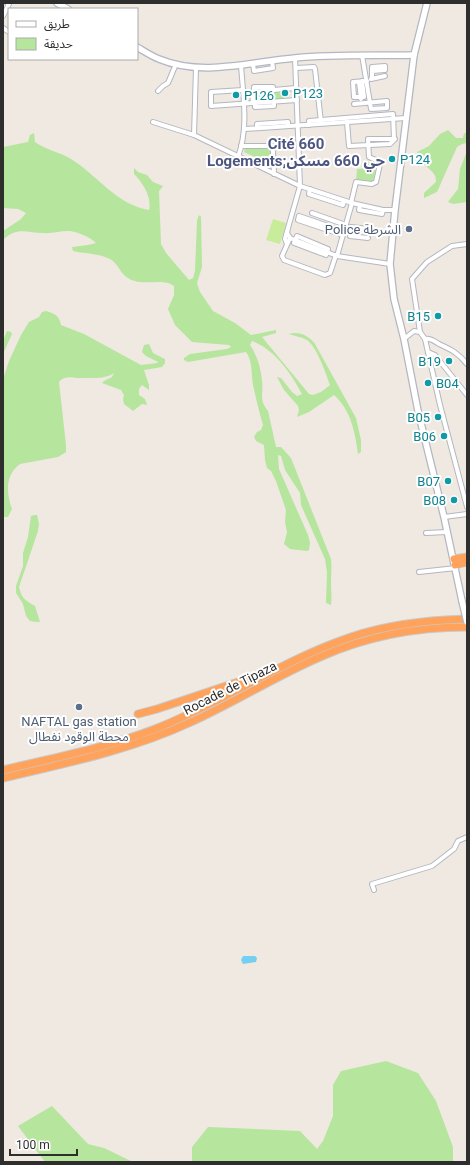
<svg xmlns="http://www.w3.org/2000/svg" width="470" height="1165" viewBox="0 0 470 1165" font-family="Roboto,'Noto Sans Arabic',sans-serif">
<rect width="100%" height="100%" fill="#efe9e1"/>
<g fill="#b6e59e">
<path d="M282,92L283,96H287V99L254,101V94Z"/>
<path d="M448,130L456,138H463L464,134L467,131V143L462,144L457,147L437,192L424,198V193L436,182C436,173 432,172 426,166C422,162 419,157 417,152L429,146L440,134Z"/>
<path d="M34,133L35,142C46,150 60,152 71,159C97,175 117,205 149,210C152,197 143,183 134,174V168L138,172L147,175L153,182L163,186L159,191L161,244L166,253L189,280L193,278L195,271L197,221L198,217L200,215L201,217L202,267L197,283L200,292L213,311L235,323L251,335L276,330V333L262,337L309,394L313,395L321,392L330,385C326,374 317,347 307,340C302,337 294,336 289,334C299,331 309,336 315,344L356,418L361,440V452L358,454C355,432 351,410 334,395L309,412L297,417L299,410L298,406L284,390L277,377L281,378L292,392L297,396L302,394C290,372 275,350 252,341L250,345C257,355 261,368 262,381C264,393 258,399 268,411L276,447H281L291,458L331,559C332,567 331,574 331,582C331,590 332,597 331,605L326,603L327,572L325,559L301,505L300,493L285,470L281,456L278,455L279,469L308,535L310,543L309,550L307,551L290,549L284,544L287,532L285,522L286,510L276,481L271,471L267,468L265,460L264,445L256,441L254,437L257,432L261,430L263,425C259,412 256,398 253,385C251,374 253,361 246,352L188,362L184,360V358L190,354L227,349L231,347L229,345L192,342L175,325L168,309L174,295V286C164,278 148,285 135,281C120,277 121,266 110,259C98,253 86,254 73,251L72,247L88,245L96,243C90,237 76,231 68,231C60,231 51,234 43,233C27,233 17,226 3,240V231L21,219L26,213L18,209L3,208V147L28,142L30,135Z"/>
<path d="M272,147L273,165L244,152L245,148Z"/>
<path d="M467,151V202L453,204L448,202L458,189L460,169Z"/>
<path d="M370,160L377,163L373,181L372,182L356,181L357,169L367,168V162H370Z"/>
<path d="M46,311C55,314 59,315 61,325L84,334L141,365L157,363L158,362L146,356L142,352L144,345L149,344L153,353L165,359V363L162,367L144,370L149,385V390L142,385L139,389V395L145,399L147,405L142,404L133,411L124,404L123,399L124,395L121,390L102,383L104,381L112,377L114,373C106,379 92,378 83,378C74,379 66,374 59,382L66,445V452L58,457L20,464C5,475 6,493 12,509L8,517H3V379L9,361L21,335L29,322L39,317L42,312Z"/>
<path d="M7,331L11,332L12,334L3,354V341Z"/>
<path d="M35,515H37L39,524L38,531L19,587C22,599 25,600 35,606L40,622H36L30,621L26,616L23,604L16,593V586L23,566V553L28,537L31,516Z"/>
<path d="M386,1061L418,1073L436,1101L453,1147V1162H192V1147L208,1127L300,1131L317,1149L323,1141L333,1116V1085L341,1071Z"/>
<path d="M52,1106L88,1144L104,1148L133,1162H45L18,1126Z"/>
</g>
<path fill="#c9ec9a" d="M273,219L286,223L280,244L266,240Z"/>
<path fill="#75cff0" d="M243,956H255L257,958L256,962L243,964L241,960Z"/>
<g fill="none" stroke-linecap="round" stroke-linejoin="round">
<defs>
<g id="street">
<path d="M3,16L9,4L7,3"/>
<path d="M3,28L9,32"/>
<path d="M295,58L300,186L288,228L287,233L290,238L337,256L390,264"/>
<path d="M253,64L254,71L273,68L272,61"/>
<path d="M296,68L314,67L315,69L321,122"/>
<path d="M372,71L385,70V66L372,67V78"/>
<path d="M371,79L385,76"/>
<path d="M362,81L364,97H354L353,82L367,81"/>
<path d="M359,82L361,99"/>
<path d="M243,90L211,92V106L297,100"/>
<path d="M158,91L163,86L168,83L176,64"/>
<path d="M254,92V87H273V90"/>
<path d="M253,103L252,92L296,88"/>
<path d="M255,103V107L274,106V102"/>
<path d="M354,104L387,101V108L371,109C368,91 365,73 362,55"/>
<path d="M153,122L194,135L300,186L352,203L383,210H395"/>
<path d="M309,125V121L393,114L394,140L390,144L349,146L347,122"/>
<path d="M257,128V124L288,122V126"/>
<path d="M245,129L406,118"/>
<path d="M194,135L196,68"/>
<path d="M241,146H272"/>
<path d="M273,151L274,174"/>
<path d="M238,157C249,127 243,96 241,65"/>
<path d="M310,189L309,194L343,205L344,201"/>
<path d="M351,203L356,182L372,184L376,182L380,164L378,161L369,157L368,139H395"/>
<path d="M360,205L359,210L382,214L383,210"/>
<path d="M312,213L346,225"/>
<path d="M333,231L334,228L299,216L298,220L343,235"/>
<path d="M297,236L328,249L326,255L294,243Z"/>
<path d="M290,238L282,256L284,260L325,275L330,273L336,255"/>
<path d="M368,238L350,236L351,227L369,229"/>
<path d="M287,244L285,239L287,231"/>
<path d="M337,256L352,203"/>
<path d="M420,332L412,279L427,262L452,246L467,244"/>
<path d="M404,339L414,331L420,332L425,339L440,405L467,507"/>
<path d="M425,339C431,338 434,341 439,344C452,350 458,353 467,364"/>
<path d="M428,352L435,355L467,395"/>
<path d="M444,517L467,514"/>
<path d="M426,533L447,532"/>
<path d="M419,572L456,568"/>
<path d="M374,890L372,884L432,866L454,849L458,841L467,837"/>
</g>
<g id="secondary">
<path d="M57,3L68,9"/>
<path d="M427,3L414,55L395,210L390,264L394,299L404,339L418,411L444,517L462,601"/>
<path d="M137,47C144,51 151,56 159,59C202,77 250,62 295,58C334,54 375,56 414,55"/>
</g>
<g id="highway">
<path d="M454,559L467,557"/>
<path d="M455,565L467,562"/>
<path d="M138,714L157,709L259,675"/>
<path d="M3,770C53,758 106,748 155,729C222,703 282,660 351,637C389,624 428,620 467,619"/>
<path d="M3,778C67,763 131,750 191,722C235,702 276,676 320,657C367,636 416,627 467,627"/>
</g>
</defs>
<use href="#street" stroke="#b4b7c1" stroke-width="6"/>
<use href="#secondary" stroke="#b4b7c1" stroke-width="8"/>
<use href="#highway" stroke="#c9c9c9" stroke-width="9"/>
<use href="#street" stroke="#fff" stroke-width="4"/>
<use href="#secondary" stroke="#fff" stroke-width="5.5"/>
<use href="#highway" stroke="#ffa35c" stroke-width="7"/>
<defs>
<path id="secondary-bridge" d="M462,601L467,622"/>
</defs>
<use href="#secondary-bridge" stroke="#b4b7c1" stroke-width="8" stroke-linecap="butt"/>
<use href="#secondary-bridge" stroke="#fff" stroke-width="5.5"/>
</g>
<g fill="#0f9aa8" stroke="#fff" stroke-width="1.5">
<circle cx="285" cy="93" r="4"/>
<circle cx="236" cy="95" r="4"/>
<circle cx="392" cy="159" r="4"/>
<circle cx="438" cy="316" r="4"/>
<circle cx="449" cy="361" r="4"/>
<circle cx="428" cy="383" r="4"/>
<circle cx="438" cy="417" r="4"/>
<circle cx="444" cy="436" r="4"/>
<circle cx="448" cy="481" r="4"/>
<circle cx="454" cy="500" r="4"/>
</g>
<g fill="#5c6f8a" stroke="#fff" stroke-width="1.5">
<circle cx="409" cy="229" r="4"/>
<circle cx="79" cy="707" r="4"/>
</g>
<g text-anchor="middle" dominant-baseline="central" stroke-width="4" stroke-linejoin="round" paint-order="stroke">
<g font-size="13" fill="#0d838f" stroke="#fff" text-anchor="end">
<text x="293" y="93" text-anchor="start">P123</text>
<text x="244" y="95" text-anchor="start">P126</text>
<text x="400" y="159" text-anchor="start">P124</text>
<text x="430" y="316">B15</text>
<text x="441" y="361">B19</text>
<text x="436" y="383" text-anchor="start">B04</text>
<text x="430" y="417">B05</text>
<text x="436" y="436">B06</text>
<text x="440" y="481">B07</text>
<text x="446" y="500">B08</text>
</g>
<g font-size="13" fill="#4e5e75" stroke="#fff" text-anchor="end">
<text x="401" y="229">Police الشرطة</text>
<text x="79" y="721" text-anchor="middle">NAFTAL gas station<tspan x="79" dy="15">محطة الوقود نفطال</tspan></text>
</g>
<g font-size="13" fill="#2e2e2e" stroke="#fff">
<text transform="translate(230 688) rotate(-27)">Rocade de Tipaza</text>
</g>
<g font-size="15" font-weight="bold" fill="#4d5680" stroke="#fff">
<text x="296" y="144">Cité 660<tspan x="296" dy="17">Logements;حي 660 مسكن</tspan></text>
</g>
</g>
<rect width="470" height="1165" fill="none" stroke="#2e2e2e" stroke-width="8"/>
<rect x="8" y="8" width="130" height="52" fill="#ffffff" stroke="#ababab"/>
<rect x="16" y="21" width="20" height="6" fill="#ffffff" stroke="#ababab"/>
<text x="44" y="28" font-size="12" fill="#2e2e2e">طريق</text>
<rect x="16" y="38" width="20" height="12" fill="#b6e59e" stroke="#ababab"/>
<text x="44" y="48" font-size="12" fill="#2e2e2e">حديقة</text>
<path d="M10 1149v6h67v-6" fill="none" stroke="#2e2e2e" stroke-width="2"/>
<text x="16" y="1149" font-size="12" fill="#2e2e2e" stroke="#ffffff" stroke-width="3" paint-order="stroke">100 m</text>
</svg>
